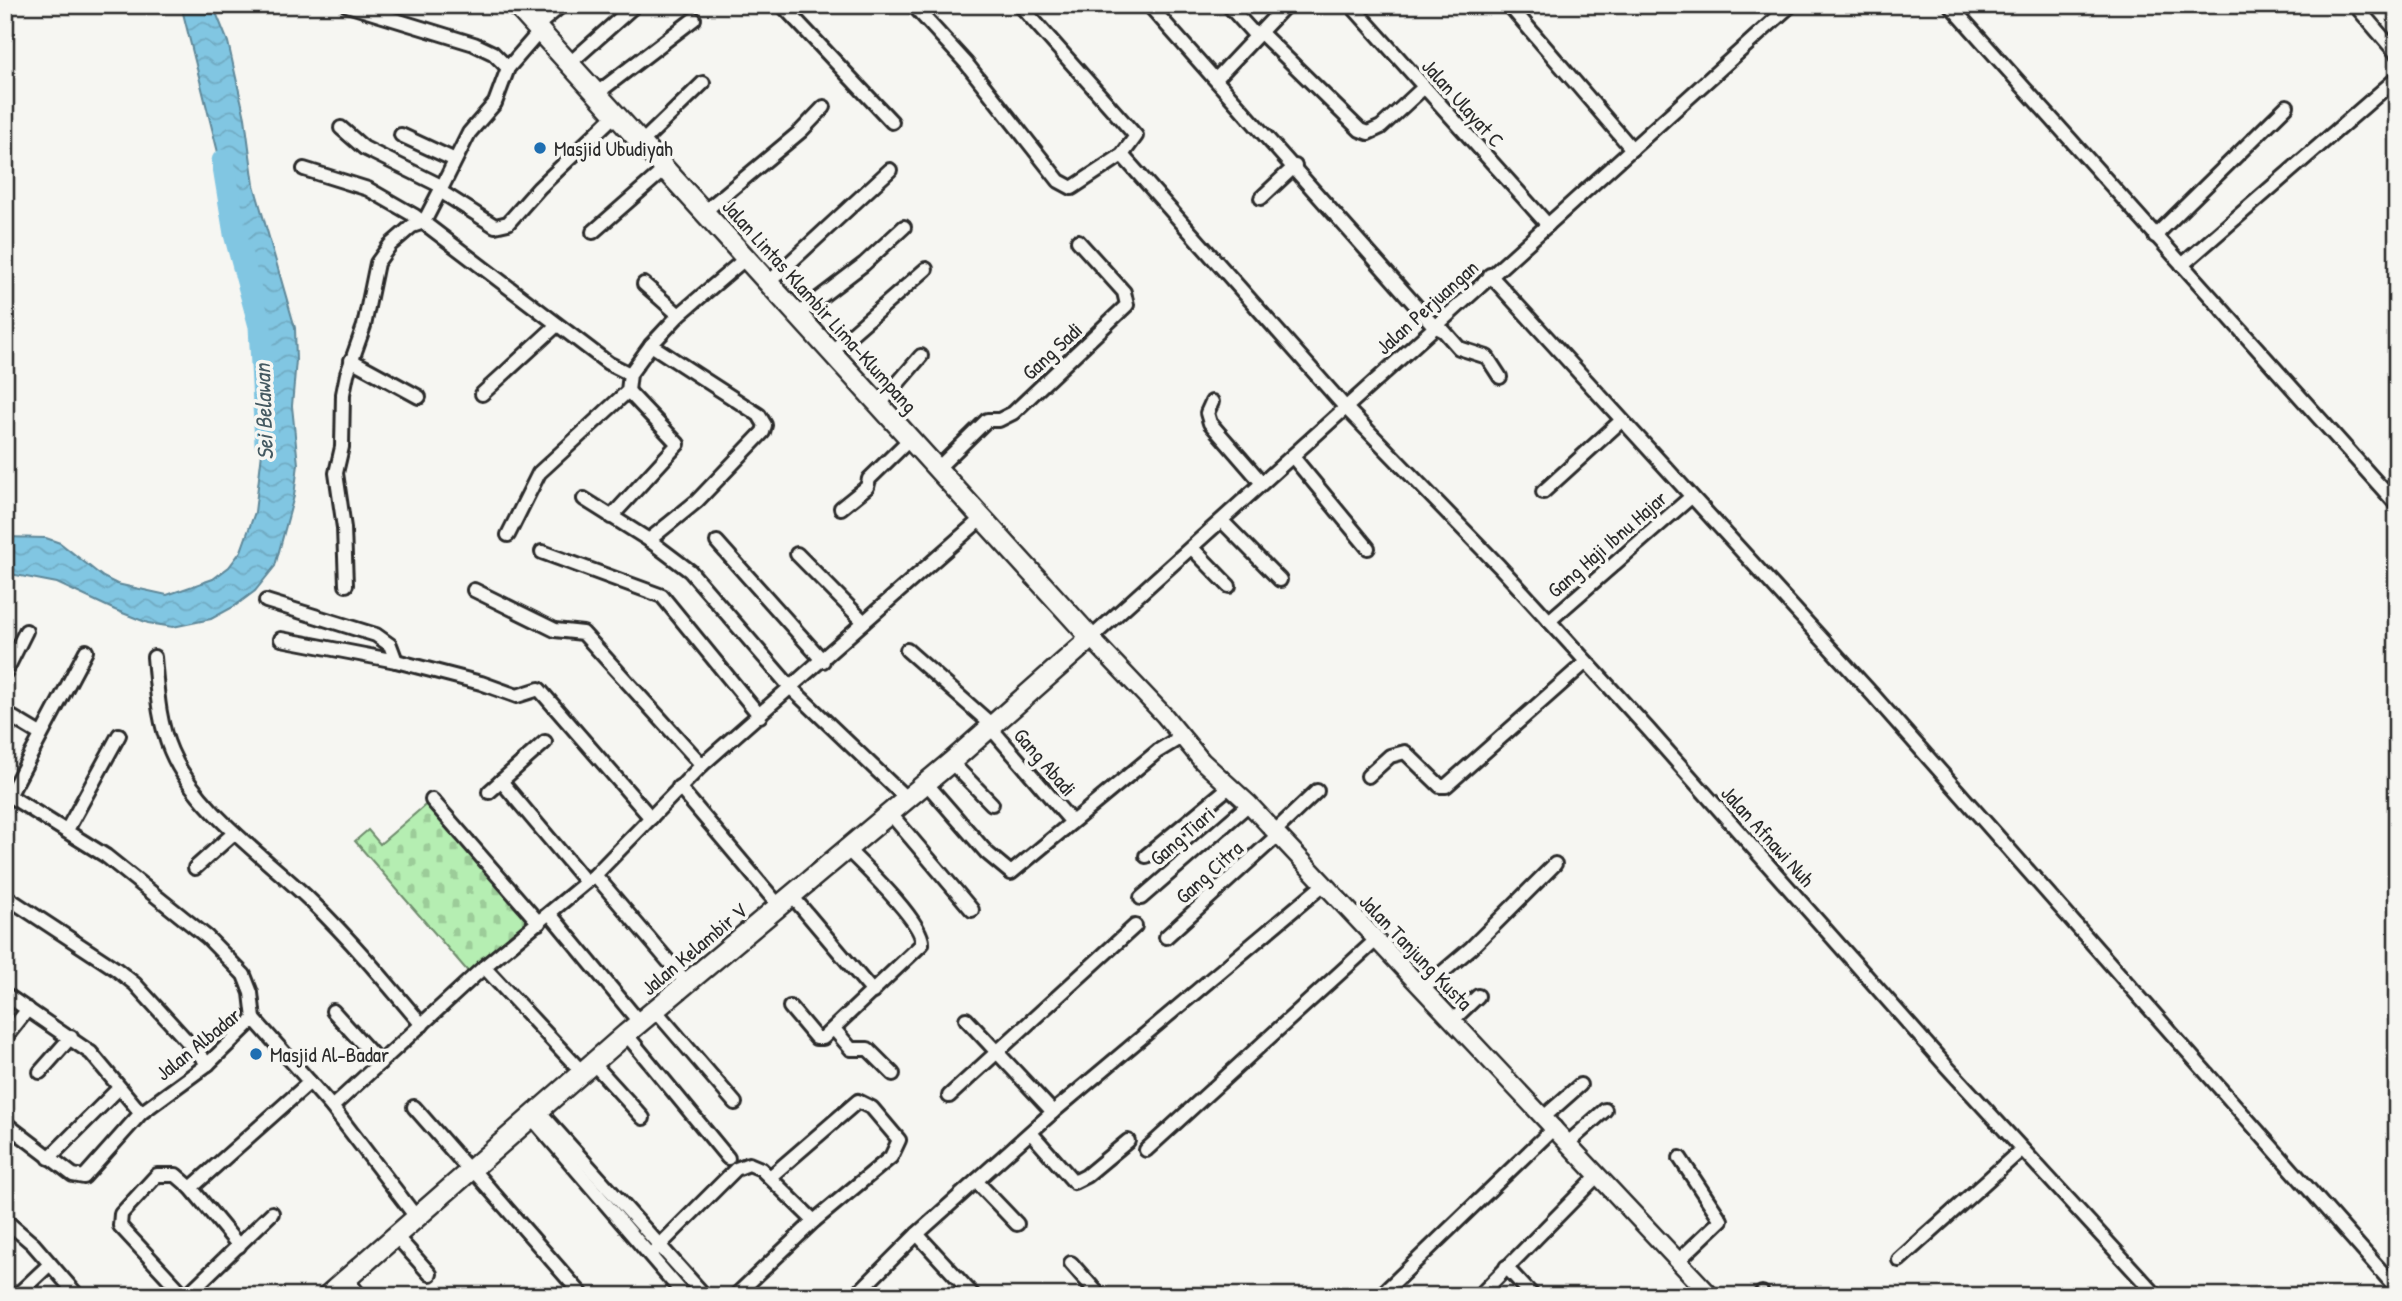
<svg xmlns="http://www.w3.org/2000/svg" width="2402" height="1301" viewBox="0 0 2402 1301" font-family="'Patrick Hand',sans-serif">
<defs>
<pattern id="cemetery-stones" width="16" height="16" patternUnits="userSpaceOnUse" patternTransform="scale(1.75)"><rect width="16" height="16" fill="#b5eeb2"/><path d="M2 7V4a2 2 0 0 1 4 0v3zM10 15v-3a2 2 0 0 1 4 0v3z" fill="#9ccc99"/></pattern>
<pattern id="water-waves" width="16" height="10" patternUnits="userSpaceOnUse" patternTransform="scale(1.75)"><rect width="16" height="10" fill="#81c6e2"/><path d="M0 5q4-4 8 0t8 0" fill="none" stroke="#70aac2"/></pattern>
</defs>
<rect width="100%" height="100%" fill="#f6f6f2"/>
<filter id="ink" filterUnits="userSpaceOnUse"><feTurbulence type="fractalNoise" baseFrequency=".0143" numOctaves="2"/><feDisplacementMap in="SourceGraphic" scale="14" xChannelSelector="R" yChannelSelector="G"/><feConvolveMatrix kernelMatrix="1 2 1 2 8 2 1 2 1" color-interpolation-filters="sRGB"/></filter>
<g filter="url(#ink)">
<path fill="url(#cemetery-stones)" stroke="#708c6e" stroke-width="2" d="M430,801L540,928L477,982L355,841L368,830L380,844Z"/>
<path fill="url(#water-waves)" stroke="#5f8899" stroke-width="2" d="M181,5H213L228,42L245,118L254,185L295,328L296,360L292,406L298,464L294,496L275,566L255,591L235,606L211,619L173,627L148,623L115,610L57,583L5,573V537L46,538L60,543L103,577L117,584L167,595L213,579L229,567L241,551L255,512L262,452L261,348L247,268Z"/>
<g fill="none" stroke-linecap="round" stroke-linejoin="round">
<path stroke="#81c6e2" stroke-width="23" d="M223,161L235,234L260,326L266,444"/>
<defs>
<g id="minor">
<path d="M347,5L474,44L493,53L508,68"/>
<path d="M782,5L892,122"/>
<path d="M913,5L966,63L1059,181L1072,188L1122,155L1136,136L1020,5"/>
<path d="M1149,5L1434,326L1444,331L1459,348L1487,357L1500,377"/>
<path d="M1228,5L1255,35"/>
<path d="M1351,5L1548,225"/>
<path d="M1509,5L1632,149"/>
<path d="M1950,5L2397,505"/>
<path d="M2355,5L2397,54"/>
<path d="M536,27L562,5"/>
<path d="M540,31L508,68L495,103L469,133L440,191L495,226L508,223L539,188L615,115"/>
<path d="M1260,32L1360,130L1368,133L1381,127L1423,88"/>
<path d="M569,64L635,5"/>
<path d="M1216,79L1286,5"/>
<path d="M596,94L694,19"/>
<path d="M341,128L364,148L441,186"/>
<path d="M401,135L455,160"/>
<path d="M641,143L703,83"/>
<path d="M1122,155L1345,407L1499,566L1647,728L1947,1067L2157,1296"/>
<path d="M304,169L368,189L415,216L608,363L630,374"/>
<path d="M1261,198L1295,166"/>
<path d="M704,212L801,131L824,107"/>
<path d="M593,232L665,169"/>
<path d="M2155,236L2287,106"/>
<path d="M2182,265L2397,78"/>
<path d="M1490,275L1873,695L2397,1289"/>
<path d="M768,283L890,170"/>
<path d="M644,284L679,315"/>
<path d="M797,315L864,264L904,227"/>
<path d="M831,352L926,269"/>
<path d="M351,360L419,397"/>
<path d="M482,394L557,325"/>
<path d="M1212,402L1207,413L1210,423L1262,483"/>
<path d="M879,405L921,356"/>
<path d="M1293,457L1368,548"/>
<path d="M937,469L987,420H999L1013,413L1127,305L1124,292L1078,241"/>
<path d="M1543,492L1621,421"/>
<path d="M584,499L649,540L690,571L791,688L907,799"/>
<path d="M841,508L867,487L869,479L910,439"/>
<path d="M611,517L678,444L628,391"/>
<path d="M1222,521L1280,580"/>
<path d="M508,535L539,473L628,391L630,374L651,345"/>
<path d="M649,540L697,501L763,432L765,425L759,415L651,345L679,315L746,258"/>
<path d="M717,542L823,661"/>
<path d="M1192,548L1229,586"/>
<path d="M542,552L662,596L760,716"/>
<path d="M797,554L864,622"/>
<path d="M346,585L344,528L336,473L342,447L343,394L347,374L364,326L377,263L390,245L412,226L424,222L440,191"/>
<path d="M474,590L555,630L583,633L702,765"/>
<path d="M266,601L376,635L390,645L396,661"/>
<path d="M1549,621L1691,497"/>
<path d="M1091,638L1791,5"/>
<path d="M281,639L396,661L481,683L517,696L539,689L651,818"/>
<path d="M907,650L992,725"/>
<path d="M154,657C157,689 158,721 171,751C196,811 266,857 312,902C351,940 386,982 422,1025"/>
<path d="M5,673L26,631"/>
<path d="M5,713L40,734"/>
<path d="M990,727L1071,821"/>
<path d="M951,762L992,804"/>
<path d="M1368,776L1390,756L1405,752L1440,786H1446L1586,662"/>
<path d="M501,781L586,882"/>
<path d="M926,783L987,853L1011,873L1158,751L1181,737"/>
<path d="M679,787L780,907"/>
<path d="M489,792L545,742"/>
<path d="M5,793L106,856L207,937L244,975L251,993L254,1019"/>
<path d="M9,796L86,651"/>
<path d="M432,800L539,923"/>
<path d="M889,812L972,910"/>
<path d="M67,830L119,735"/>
<path d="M1274,832L1317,791"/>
<path d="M1146,856L1228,788"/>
<path d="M195,868L234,833"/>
<path d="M595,875L687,983"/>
<path d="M5,896L116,969L135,984L208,1064"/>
<path d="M792,896L873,992"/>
<path d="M1141,898L1249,804"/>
<path d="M550,914L640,1023"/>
<path d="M1166,937L1278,835"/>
<path d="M484,967L582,1072"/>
<path d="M1423,989L1471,948L1555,864"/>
<path d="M5,994L91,1053L141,1113"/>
<path d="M790,1007L816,1038H823L922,944C925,924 862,864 846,848"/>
<path d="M655,1010L735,1103"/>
<path d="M333,1011L380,1063"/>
<path d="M254,1019L332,1107L416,1217"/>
<path d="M966,1019L1053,1112"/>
<path d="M1453,1020L1478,996"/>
<path d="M834,1029L851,1049H868L893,1074"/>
<path d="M626,1034L728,1158"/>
<path d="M5,1038L28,1009"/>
<path d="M593,1063L643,1118"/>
<path d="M40,1072L71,1037"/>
<path d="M949,1096L1135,926"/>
<path d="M332,1107L484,967L595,875L702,765L982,518"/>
<path d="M414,1107L470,1171"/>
<path d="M538,1110L705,1296"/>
<path d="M1545,1116L1580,1085"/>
<path d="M531,1117L685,1296"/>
<path d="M5,1123L73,1175L84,1177L141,1113L208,1064L254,1019"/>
<path d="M1031,1133L1074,1182L1086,1176L1128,1141"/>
<path d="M1569,1142L1605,1110"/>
<path d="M1146,1150L1376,940"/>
<path d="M49,1158L119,1088"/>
<path d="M472,1169L583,1296"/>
<path d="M976,1181L1017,1224"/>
<path d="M191,1188L310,1082"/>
<path d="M5,1220L33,1244L78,1296"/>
<path d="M917,1234L974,1296"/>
<path d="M396,1236L430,1274"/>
<path d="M654,1251L736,1169L749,1164L761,1169L814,1221"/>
<path d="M1679,1260L1721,1220L1680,1158"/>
<path d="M1899,1260L2021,1150"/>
<path d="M1071,1263L1100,1296"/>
<path d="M1506,1267L1533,1296"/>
<path d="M346,1278L360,1296"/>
<path d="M16,1296L50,1264"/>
<path d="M185,1296L120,1226L121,1214L157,1175H176L191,1188L239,1246"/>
<path d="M186,1296L272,1213"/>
<path d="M735,1296L814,1221L891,1157L899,1140L872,1108L858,1101L770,1177"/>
<path d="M855,1296L917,1234L1053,1112L1323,885"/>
<path d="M1380,1296L1555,1127"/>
<path d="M1479,1296L1598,1175"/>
<path d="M1759,1296L1762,1293"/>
</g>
<path id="tertiary" d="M1091,638L1164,715L1202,761L1249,804L1711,1296"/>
<path id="primary" d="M327,1296L626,1034L951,762L1091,638L516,5"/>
</defs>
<use href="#minor" stroke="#2b2b2b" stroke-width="18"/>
<use href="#tertiary" stroke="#2b2b2b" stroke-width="21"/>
<use href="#primary" stroke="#2b2b2b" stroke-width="24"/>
<use href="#minor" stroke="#f6f6f2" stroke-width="12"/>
<use href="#tertiary" stroke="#f6f6f2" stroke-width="16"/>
<use href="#primary" stroke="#f6f6f2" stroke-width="19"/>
</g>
</g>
<g fill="#1f6fb2" stroke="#f6f6f2" stroke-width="2.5">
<circle cx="540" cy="148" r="7"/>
<circle cx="256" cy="1054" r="7"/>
</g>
<g text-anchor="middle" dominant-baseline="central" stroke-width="7" stroke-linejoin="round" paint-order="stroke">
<g font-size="21" fill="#2b2b2b" stroke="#f6f6f2">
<text transform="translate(1463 103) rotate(48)">Jalan Ulayat C</text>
<text transform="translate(820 306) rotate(48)">Jalan Lintas Klambir Lima–Klumpang</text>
<text transform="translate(1427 307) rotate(-42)">Jalan Perjuangan</text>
<text transform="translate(1052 351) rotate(-43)">Gang Sadi</text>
<text transform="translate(1607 544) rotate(-41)">Gang Haji Ibnu Hajar</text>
<text transform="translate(1045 762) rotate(49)">Gang Abadi</text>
<text transform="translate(1182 836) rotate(-41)">Gang Tiari</text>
<text transform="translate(1768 836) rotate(48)">Jalan Afnawi Nuh</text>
<text transform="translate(1209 872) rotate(-42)">Gang Citra</text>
<text transform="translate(694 949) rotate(-40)">Jalan Kelambir V</text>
<text transform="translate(1416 952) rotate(46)">Jalan Tanjung Kusta</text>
<text transform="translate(198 1044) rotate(-39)">Jalan Albadar</text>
</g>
<g font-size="21" fill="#2b2b2b" stroke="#f6f6f2" text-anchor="start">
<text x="554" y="148">Masjid Ubudiyah</text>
<text x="270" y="1054">Masjid Al-Badar</text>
</g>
<g font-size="23" font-style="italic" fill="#455a62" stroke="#f6f6f2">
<text transform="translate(263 412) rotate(-92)">Sei Belawan</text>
</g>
</g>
<rect width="2402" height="1301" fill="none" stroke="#f6f6f2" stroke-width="28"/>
<rect x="14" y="14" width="2374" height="1273" fill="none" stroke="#2b2b2b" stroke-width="2.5" filter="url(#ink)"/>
</svg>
